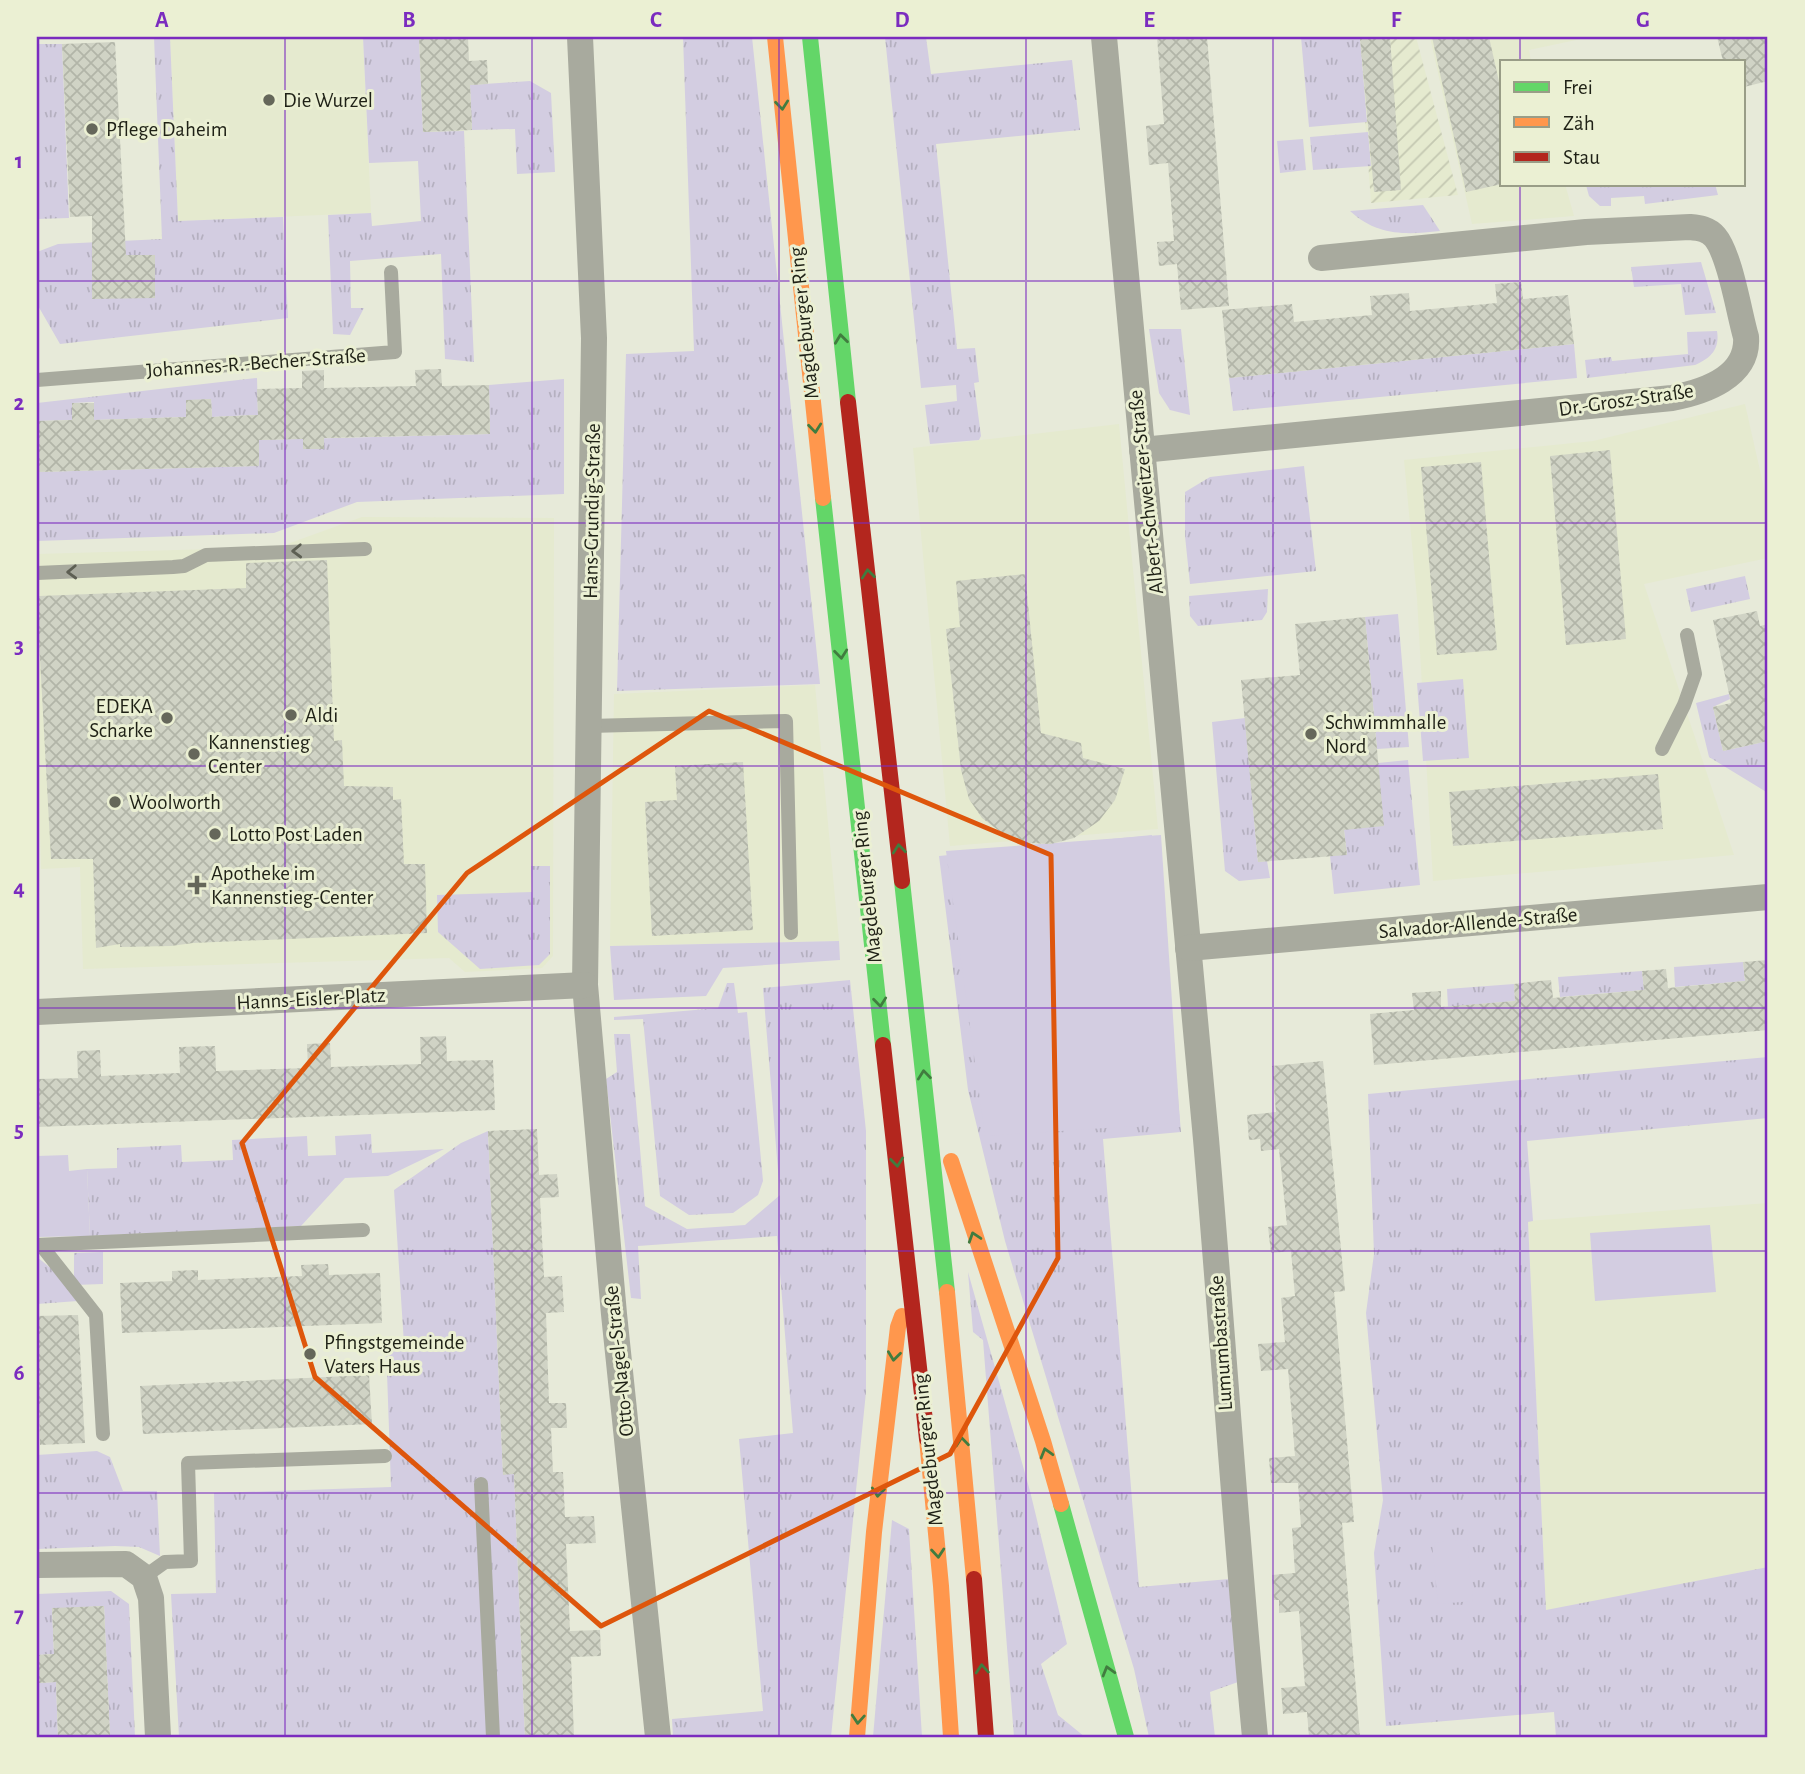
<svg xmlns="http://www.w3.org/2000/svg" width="1805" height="1774" viewBox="0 0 1805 1774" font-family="'Alegreya Sans',sans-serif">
<defs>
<pattern id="industrial-furrows" width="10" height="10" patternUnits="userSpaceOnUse" patternTransform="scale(1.75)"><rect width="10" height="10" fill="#e5eacf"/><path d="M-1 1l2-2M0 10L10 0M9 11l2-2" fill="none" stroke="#c4c8b1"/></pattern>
<pattern id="grass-tufts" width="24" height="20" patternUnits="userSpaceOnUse" patternTransform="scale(1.75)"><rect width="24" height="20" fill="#d3cde1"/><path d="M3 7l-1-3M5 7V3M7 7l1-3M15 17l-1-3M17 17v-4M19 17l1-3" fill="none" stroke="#b5b0c0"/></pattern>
<pattern id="building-cross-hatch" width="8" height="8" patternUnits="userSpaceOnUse" patternTransform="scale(1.75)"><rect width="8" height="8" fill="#d0d3c5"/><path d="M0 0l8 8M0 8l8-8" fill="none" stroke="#b2b5a8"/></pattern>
</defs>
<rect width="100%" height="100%" fill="#e7ead9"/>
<g fill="#e5eacf">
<path d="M170,37H363L371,213L178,221Z"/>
<path d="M1430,37H1590L1529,50L1531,61H1502V184H1565L1574,216L1472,224Z"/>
<path d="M1745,404L1768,506V558L1644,584L1734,855L1433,881L1417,598L1404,460L1593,441Z"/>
<path d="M1119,424L1158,829L950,846L913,448Z"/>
<path d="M362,517L554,518L553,956L542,968L465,972L449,958L83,969L80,867L41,869L37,727V554L279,547Z"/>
<path d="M815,685L839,941L610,946L614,694Z"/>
<path d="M1768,1203V1567L1546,1611L1528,1221Z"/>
</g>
<path fill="url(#industrial-furrows)" d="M1359,37H1416L1458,195L1371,203Z"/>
<g fill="url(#grass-tufts)">
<path d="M154,37H170L178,221L283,217L288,318L60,344L37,304V252L58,244L162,239Z"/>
<path d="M363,37H419L423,132L464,131L474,362L445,359L441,254L350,261L351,308H364L350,335L333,334L328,215L371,213L372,226L421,221L418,161L369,163Z"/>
<path d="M683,37H752L820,684L617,691L626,354L694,351Z"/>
<path d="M885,37H926L931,74L1072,60L1080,130L936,144L957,349L975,348L979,382L974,383L981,436L979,440L930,444L925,405L957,401L956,385L921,388Z"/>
<path d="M1301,37H1360L1367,122L1309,127Z"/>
<path d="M37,44H62L69,218L37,219Z"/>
<path d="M530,81L551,93L555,172L517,174L515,129L472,130L470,85Z"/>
<path d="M1368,132L1371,166L1313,170L1310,137Z"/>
<path d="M1303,139L1306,170L1280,173L1277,141Z"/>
<path d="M1592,184H1715L1718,195L1645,204L1644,196L1611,198V206H1600L1589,196L1586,185Z"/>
<path d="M1423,205L1440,231C1406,235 1377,236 1350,211Z"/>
<path d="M1701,262L1716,313L1685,315L1681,284L1634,287L1631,267Z"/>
<path d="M1149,329H1181L1190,415L1170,410L1159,393Z"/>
<path d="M1717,331C1720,349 1711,358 1695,365L1587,378L1585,360L1611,357L1612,361L1688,354L1687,332Z"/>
<path d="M1574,344L1577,378L1233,411L1229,378Z"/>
<path d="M257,378L258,415L212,417L211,399L186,401V417L94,420V402L72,403V420L37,421V403Z"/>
<path d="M564,379V494L357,502L274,533L37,541V472L259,466V440L490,434L489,385Z"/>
<path d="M1304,466L1316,571L1190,584L1185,536V492L1210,477Z"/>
<path d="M1745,576L1750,599L1691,612L1686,589Z"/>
<path d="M1268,589L1267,612L1262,620L1198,626L1190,616L1189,596Z"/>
<path d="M1398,614L1409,747L1377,749L1365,617Z"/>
<path d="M1463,679L1469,758L1423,761L1417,683Z"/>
<path d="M1729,694L1730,699L1713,707L1723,751L1768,741V793L1709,757L1696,703Z"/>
<path d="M1245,718L1258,862L1267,861L1270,878L1239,881L1225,871L1212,722Z"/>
<path d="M1408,760L1420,885L1334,894L1330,856L1347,854L1344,830L1378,763Z"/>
<path d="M1152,835L1151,847L1162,919L1181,1132L1103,1139L1139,1587L1229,1579L1238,1682L1210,1692L1215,1737H1149L1134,1669L1005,1241L968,1090L939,856Z"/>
<path d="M531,866H550V954L539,965L480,969L438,932L437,895L532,892Z"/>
<path d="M839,941L840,960L723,968L706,996L614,1000L610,946Z"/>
<path d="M1743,962L1745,981L1675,987L1674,967Z"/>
<path d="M1642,971L1644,990L1560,997L1558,977Z"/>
<path d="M850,980L866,1131V1392L831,1737H673L672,1719L763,1711L739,1439L793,1433L777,1236L638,1246L641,1299L631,1298L606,1079L617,1072L614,1034H630L645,1206L687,1229L745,1225L780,1195L763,988Z"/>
<path d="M727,983H734L738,1013L747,1012L763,1181L758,1195L733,1213L689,1215L660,1196L643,1019L614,1020V1017L718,1008Z"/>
<path d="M1514,984L1515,1001L1448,1007L1447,989Z"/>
<path d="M1768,1057V1118L1527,1141L1533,1221L1528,1222L1546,1610L1768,1567V1737H1556L1554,1712L1386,1726L1374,1553L1383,1500L1366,1313L1374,1254L1368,1094Z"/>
<path d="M488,1131L503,1474H514L525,1737H179L171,1594L216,1593L214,1493L391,1487L386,1344H404L394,1190L461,1143Z"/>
<path d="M371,1134L372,1153L444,1149L388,1176L345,1178L301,1226L90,1236L87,1169L117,1168V1148L181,1145L182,1162L233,1160L232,1140L307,1136L308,1156L336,1155L335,1136Z"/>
<path d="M103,1252V1284L74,1285V1253Z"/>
<path d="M37,1257L53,1270L78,1301L37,1304Z"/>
<path d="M968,1272L1030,1491L1067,1644L1041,1664L1058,1715L1085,1737H1014L983,1340L973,1332Z"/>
<path d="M97,1451L110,1457L123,1491H157L160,1556L139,1547L115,1546L37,1549V1455Z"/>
<path d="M892,1520L909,1529L922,1737H873Z"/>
<path d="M111,1591L129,1604L135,1737H110L104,1606L52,1609L54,1654L37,1655V1594Z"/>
<path d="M56,1682L58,1737H37V1683Z"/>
</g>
<g fill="#d3cde1">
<path d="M1161,835L1180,1123L985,1136L946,851Z"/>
<path d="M68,1155L69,1171L87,1169L90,1236L37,1237V1156Z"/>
<path d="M1710,1225L1716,1292L1595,1301L1590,1233Z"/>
<path d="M1467,1539L1473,1601L1438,1604L1432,1543Z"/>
</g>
<g fill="url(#building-cross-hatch)">
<path d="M419,37H468L469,61L487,60L488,84L470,85L472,130L423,132Z"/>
<path d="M1157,37H1207L1229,306L1181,310L1177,264L1159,266L1157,242L1174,241L1168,163L1149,165L1146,126L1164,124Z"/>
<path d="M1360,37H1390L1401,190L1374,192Z"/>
<path d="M1432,37H1489L1502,95V184L1466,192Z"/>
<path d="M1717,37H1768V81L1744,87V61H1723Z"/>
<path d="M115,42L126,255H155V298L92,299V216L70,217L62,44Z"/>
<path d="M1521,282L1523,299L1568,295L1574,344L1229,378L1222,310L1292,304L1294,322L1372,315L1370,296L1409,293L1410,311L1497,303L1495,284Z"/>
<path d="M441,369L442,386L489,385L490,434L324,438V449H303V439L259,440V466L37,472V421L72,420V403H94V420L186,417V400L211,399L212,417L258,415L257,389L302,388V371L324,370V388L416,386L415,370Z"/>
<path d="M1610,450L1626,639L1566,645L1550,456Z"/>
<path d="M1481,462L1497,650L1437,655L1421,467Z"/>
<path d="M327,560L334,741L342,740L344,786L393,787V800L401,799L404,864H425L427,933L193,943L171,946L120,947V944L96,948L93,859H51L39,640V596L246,588V563Z"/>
<path d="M1025,574L1041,733L1081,743L1083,758L1125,769L1115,800L1099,821L1074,838L1051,844L1027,843L1006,836L982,818L969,799L961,770L946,629L960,627L956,581Z"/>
<path d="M1757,611L1760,626L1768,624V741L1723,751L1713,707L1731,703L1713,620Z"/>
<path d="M1365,617L1384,826L1344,830L1347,855L1258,862L1241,680L1300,675L1295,624Z"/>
<path d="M743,762L753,930L652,936L645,802L677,800L675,766Z"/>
<path d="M1658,774L1663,829L1453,846L1449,792Z"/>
<path d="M1768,960V1030L1374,1065L1370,1014L1414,1010L1412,993L1441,991V1007L1515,1001L1514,984L1539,981L1551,980L1553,998L1644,990L1642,971L1666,969L1668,988L1745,981L1743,962Z"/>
<path d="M446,1036L447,1061L493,1060L495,1110L37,1127V1079L78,1078L77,1051L100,1050L101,1076L180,1073L179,1047L215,1046L216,1071L308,1068L307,1044L330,1043L331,1067L421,1064L420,1037Z"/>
<path d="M1323,1061L1345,1291L1334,1292L1354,1522L1342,1523L1360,1737H1309L1307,1712L1283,1714L1281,1688L1305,1686L1299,1611L1279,1613V1600H1274L1272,1575L1295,1573L1292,1528L1301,1527L1298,1483H1271L1269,1458L1295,1456L1288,1369L1261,1371L1258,1344L1285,1342L1281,1298L1295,1296L1291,1251L1271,1253L1268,1227L1287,1225L1279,1149L1261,1151L1260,1139L1249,1140L1247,1115L1276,1112L1272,1066Z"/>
<path d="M537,1129L539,1175L557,1174L559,1197L540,1198L544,1277L562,1276L564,1312L546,1313L549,1403H566L567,1428H551L553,1472H563L565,1517L594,1516L596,1543L566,1544L570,1631L600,1630L601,1656L571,1657L574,1737H525L514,1474L503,1475L488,1131Z"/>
<path d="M328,1264L329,1275L380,1273L382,1323L122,1333L120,1283L172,1281V1271L198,1270V1280L302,1276L301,1265Z"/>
<path d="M78,1315L85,1443L40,1445L37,1316Z"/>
<path d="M369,1375L372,1424L143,1434L140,1386Z"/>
<path d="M104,1606L110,1737H58L56,1682L39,1683L37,1655L54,1654L52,1608Z"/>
</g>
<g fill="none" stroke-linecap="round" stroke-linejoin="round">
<g stroke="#a8aa9e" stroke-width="14">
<path d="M37,380L395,352L391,272"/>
<path d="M37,573L173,567L184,566L206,555L365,549"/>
<path d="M589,726L786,721L791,933"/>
<path d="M1662,749L1684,705L1695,674L1687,635"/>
<path d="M37,1245L363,1230"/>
<path d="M41,1245L96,1315L103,1434"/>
<path d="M481,1484L493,1737"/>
<path d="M144,1577L165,1562L191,1561L188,1463L385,1456"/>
</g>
<g stroke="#a8aa9e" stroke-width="26">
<path d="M580,37L594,338L585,985L614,1314L658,1737"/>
<path d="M1104,37C1137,404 1174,771 1206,1139C1223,1338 1236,1538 1255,1737"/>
<path d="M1142,450L1672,398C1703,392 1749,377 1746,337C1739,313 1730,255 1715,237C1708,229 1700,228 1690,227L1586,232L1321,258"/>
<path d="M1188,948L1768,897"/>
<path d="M37,1012L585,985"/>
<path d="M37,1565L126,1564L144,1577L151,1598L158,1737"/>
</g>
<g stroke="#63d668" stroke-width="16">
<path d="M810,37L848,402"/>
<path d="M823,498L883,1045"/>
<path d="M902,881L947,1292"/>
<path d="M1061,1504L1126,1737"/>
</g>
<g stroke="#ff974d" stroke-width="16">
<path d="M775,37L823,498"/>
<path d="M951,1161L1043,1441L1061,1504"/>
<path d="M947,1292L974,1579"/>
<path d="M927,1439L941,1586L951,1737"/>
<path d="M857,1737L874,1532L898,1327L902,1316"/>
</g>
<g stroke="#b3261e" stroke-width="16">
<path d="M848,402L902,881"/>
<path d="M883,1045L927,1439"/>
<path d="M974,1579L986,1737"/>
</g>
</g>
<defs><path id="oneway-chevron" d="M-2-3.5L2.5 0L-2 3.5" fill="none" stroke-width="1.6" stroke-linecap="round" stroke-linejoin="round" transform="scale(1.75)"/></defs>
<g stroke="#417c3f">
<use href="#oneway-chevron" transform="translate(782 105) rotate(84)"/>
<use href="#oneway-chevron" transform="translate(841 339) rotate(-97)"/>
<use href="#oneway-chevron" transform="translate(815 428) rotate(84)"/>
<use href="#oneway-chevron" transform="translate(868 574) rotate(-96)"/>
<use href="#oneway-chevron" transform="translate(841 654) rotate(84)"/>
<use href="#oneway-chevron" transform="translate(899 849) rotate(-96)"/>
<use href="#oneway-chevron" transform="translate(880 1002) rotate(84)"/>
<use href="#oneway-chevron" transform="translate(924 1075) rotate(-96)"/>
<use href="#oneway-chevron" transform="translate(897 1162) rotate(84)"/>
<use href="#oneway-chevron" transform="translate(974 1237) rotate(-108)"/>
<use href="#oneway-chevron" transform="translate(894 1356) rotate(97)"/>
<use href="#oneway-chevron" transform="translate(962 1442) rotate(-96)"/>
<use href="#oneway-chevron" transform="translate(1046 1453) rotate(-106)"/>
<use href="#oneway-chevron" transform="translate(878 1492) rotate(96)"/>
<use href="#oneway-chevron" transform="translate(938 1553) rotate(85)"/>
<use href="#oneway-chevron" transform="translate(982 1669) rotate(-94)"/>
<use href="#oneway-chevron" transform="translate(1108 1671) rotate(-106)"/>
<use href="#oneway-chevron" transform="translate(858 1719) rotate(94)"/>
</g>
<g stroke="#5d5f53">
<use href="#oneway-chevron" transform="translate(297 551) rotate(178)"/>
<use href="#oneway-chevron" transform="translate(72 572) rotate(178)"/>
</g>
<path fill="none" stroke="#de560c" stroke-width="5" stroke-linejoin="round" d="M709,711L1051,855L1058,1258L950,1454L601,1626L315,1377L242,1143L467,873Z"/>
<path fill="none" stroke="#7b2cbf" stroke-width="2" stroke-opacity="0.55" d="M285,37V1737M532,37V1737M779,37V1737M1026,37V1737M1273,37V1737M1520,37V61M1520,184V1737M37,281H1768M37,523H1768M37,766H1768M37,1008H1768M37,1251H1768M37,1493H1768"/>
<g fill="#65675a" stroke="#ebf0d3" stroke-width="2.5">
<circle cx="269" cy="100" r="7"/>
<circle cx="92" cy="129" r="7"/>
<circle cx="291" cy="715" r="7"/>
<circle cx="167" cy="718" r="7"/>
<circle cx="1311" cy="734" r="7"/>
<circle cx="194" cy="754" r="7"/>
<circle cx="115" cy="802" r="7"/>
<circle cx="215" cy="834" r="7"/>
<path d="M193.5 874.5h7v7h7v7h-7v7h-7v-7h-7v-7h7z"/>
<circle cx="310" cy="1354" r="7"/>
</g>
<g text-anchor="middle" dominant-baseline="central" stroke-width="6" stroke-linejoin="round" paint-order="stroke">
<g font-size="21" fill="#1f2116" stroke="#ebf0d3" text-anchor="start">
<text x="283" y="100">Die Wurzel</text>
<text x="106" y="129">Pflege Daheim</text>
<text x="153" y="706" text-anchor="end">EDEKA<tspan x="153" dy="24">Scharke</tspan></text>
<text x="305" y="715">Aldi</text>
<text x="1325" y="722">Schwimmhalle<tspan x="1325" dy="24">Nord</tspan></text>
<text x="208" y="742">Kannenstieg<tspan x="208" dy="24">Center</tspan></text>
<text x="129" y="802">Woolworth</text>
<text x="229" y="834">Lotto Post Laden</text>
<text x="211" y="873">Apotheke im<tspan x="211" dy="24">Kannenstieg-Center</tspan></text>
<text x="324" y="1342">Pfingstgemeinde<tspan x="324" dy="24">Vaters Haus</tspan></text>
</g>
<g font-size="21" fill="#1f2116" stroke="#ebf0d3">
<text transform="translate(804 323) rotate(-96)">Magdeburger Ring</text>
<text transform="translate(256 363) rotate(-4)">Johannes-R.-Becher-Straße</text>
<text transform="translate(1626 400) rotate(-8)">Dr.-Grosz-Straße</text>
<text transform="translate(1146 492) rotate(-96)">Albert-Schweitzer-Straße</text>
<text transform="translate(592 511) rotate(-89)">Hans-Grundig-Straße</text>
<text transform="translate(867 887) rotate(-96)">Magdeburger Ring</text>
<text transform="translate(1478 923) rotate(-5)">Salvador-Allende-Straße</text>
<text transform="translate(311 999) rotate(-3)">Hanns-Eisler-Platz</text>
<text transform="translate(1221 1343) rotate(-94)">Lumumbastraße</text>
<text transform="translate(619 1361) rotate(-96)">Otto-Nagel-Straße</text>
<text transform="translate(928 1450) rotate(-96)">Magdeburger Ring</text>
</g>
</g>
<rect width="1805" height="1774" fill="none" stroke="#ebf0d3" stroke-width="77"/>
<rect x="1500" y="60" width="245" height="126" fill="#ebf0d3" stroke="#999d87" stroke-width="2"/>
<rect x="1514" y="82" width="35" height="10" fill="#63d668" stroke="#999d87" stroke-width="2"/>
<text x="1563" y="94" font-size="21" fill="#1f2116">Frei</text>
<rect x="1514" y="117" width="35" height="10" fill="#ff974d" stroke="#999d87" stroke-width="2"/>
<text x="1563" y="130" font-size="21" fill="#1f2116">Zäh</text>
<rect x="1514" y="152" width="35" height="10" fill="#b3261e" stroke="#999d87" stroke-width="2"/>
<text x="1563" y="164" font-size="21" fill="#1f2116">Stau</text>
<rect x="38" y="38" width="1728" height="1698" fill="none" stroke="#7b2cbf" stroke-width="2.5"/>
<g font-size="23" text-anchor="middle" font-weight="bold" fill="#7b2cbf">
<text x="162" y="27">A</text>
<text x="409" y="27">B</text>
<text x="656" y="27">C</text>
<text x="902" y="27">D</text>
<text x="1149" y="27">E</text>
<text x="1396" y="27">F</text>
<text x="1643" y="27">G</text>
<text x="19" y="168">1</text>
<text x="19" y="410">2</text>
<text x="19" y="653">3</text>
<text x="19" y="895">4</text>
<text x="19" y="1137">5</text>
<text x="19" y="1380">6</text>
<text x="19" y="1622">7</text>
</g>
</svg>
